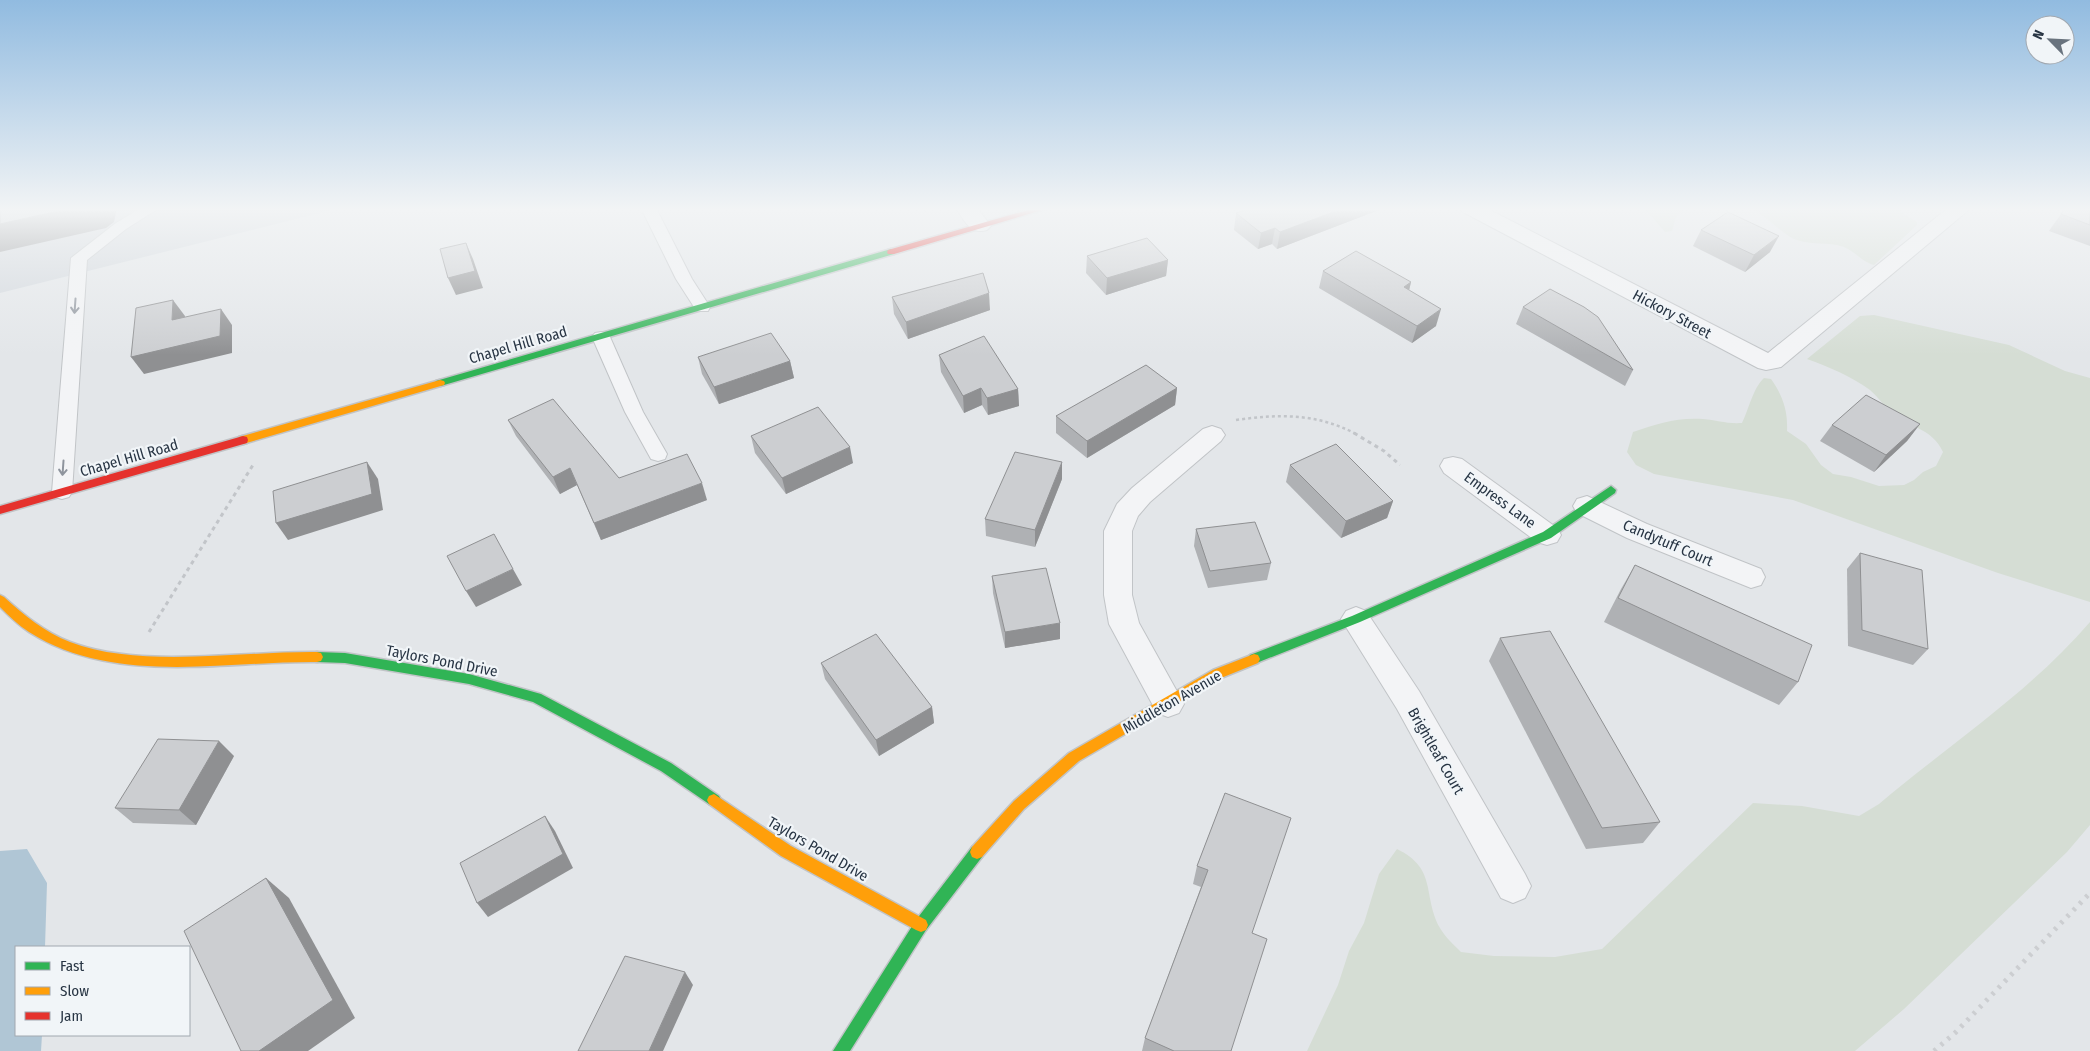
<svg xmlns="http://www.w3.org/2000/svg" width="2090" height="1051" viewBox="0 0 2090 1051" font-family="'Fira Sans Condensed',sans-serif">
<rect width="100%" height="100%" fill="#e3e6e9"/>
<path fill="#d1d6dc" d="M0,208H340L0,293Z"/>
<g fill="#d5ddd4">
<path d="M1644,208H1686L1676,217L1672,231L1665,232Z"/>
<path d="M1749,208H1899L1902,213L1917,222V225L1874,265C1862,262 1856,252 1844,247C1828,241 1810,246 1794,239C1778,231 1767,215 1749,208Z"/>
<path d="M1874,315L2009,345L2065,371L2090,378V602L1998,573L1793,500L1654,474L1636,465L1627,452L1633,432C1656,424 1678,417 1703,419C1717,420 1726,424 1742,423C1749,409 1753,388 1764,378L1771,379C1783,396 1788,411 1787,431L1806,444L1821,465L1833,474L1851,477L1879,486L1904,485L1914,480L1923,472L1936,466L1943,452C1932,428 1910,428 1892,413C1884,406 1878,397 1870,390C1851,376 1829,367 1807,359L1860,316Z"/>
<path d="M2090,622V825L2067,852L1904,1009L1855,1051H1307L1338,985L1349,951L1364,923L1379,874L1397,849C1438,869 1422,895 1440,928C1445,937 1454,945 1461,952L1494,956L1555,957L1602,949L1753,803L1802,806L1859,816L1879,804C1950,744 2030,692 2090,622Z"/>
</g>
<path fill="#b0c6d5" d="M27,849L47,883L45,947H16V1035H42L41,1051H0V851Z"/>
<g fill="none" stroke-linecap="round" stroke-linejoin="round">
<defs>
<g id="lane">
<path d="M141,208H159L126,229L87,260L72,492L69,497L62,499L55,497L52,492L71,258L116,223Z"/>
<path d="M641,208H656L692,279L710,307L708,311H696L694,307L676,279Z"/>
<path d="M601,332L607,333L610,337L643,412L667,454L665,459L658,461L651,459L625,412L592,337L595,333Z"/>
</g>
<g id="street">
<path d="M956,208H977L991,226L987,230C971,235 964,221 956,208Z"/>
<path d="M1460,208H1486L1768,353L1948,208H1971L1781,367L1766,370L1758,368L1463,212Z"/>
<path d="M1212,426L1221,429L1225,435L1221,441L1150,502L1138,516L1132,531V595L1139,623L1184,704L1179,713L1168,717L1157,713L1109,624L1104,595V531L1117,504L1132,488L1203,429Z"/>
<path d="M1453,457L1462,459L1557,528L1561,535L1557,542L1547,545L1537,542L1444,473L1440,466L1444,459Z"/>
<path d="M1587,496L1647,524L1761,569L1765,577L1761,585L1751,588L1627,538L1577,513L1573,506L1577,499Z"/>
<path d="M1356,607L1366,611L1419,691L1525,874L1531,886L1525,898L1513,903L1501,898L1397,709L1341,619L1346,611Z"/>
</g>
<g id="fast">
<path d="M891,249L895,252L894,254L444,385L440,386L435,383L436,381Z"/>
<path d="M1611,486L1616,490L1615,493L1551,538L1360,622L1254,664L1250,663L1248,659L1250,655L1352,616L1543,532Z"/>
<path d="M317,652L345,653L469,674L541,694L671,763L719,796L721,800L719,804L714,806L709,804L661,771L533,702L469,684L345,663L317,662L313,661L311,657L313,653Z"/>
<path d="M977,845L982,847L984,852L982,857L926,930L850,1051H833L916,920L972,847Z"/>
</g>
<g id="slow">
<path d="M440,380L444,381L445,383L444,385L243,444L238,440L239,437Z"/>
<path d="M0,595L4,597C24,615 44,632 70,642C140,669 242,651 317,652L321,653L323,657L321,661L317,662C223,661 114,686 29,632C18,625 9,616 0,607Z"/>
<path d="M1254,654L1258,655L1260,659L1258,663L1221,678L1079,761L1024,809L982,857L977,859L972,857L970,852L972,847L1014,801L1069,753L1213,670Z"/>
<path d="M714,794L791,846L926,920L928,925L926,930L921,932L916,930L781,856L709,804L707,800L709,796Z"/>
</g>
<g id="jam">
<path d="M1035,208H1049L894,254H888L887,252L888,250Z"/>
<path d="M243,436L247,437L248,440L247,443L0,514V506Z"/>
</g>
</defs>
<use href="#lane" stroke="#c1c4c7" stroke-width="2"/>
<use href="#street" stroke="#c1c4c7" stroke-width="2"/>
<use href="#fast" stroke="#c1c4c7" stroke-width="3"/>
<use href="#slow" stroke="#c1c4c7" stroke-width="3"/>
<use href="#jam" stroke="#c1c4c7" stroke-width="3"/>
<g stroke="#c2c5c9" stroke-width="2.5" stroke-dasharray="3 3" stroke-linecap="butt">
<path d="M919,208L926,211"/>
<path d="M1236,420C1279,414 1316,413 1356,434"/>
</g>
<g stroke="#c2c5c9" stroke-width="3" stroke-dasharray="4 4" stroke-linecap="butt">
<path d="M1354,433L1384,451L1400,465"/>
<path d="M149,632L253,465"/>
</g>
<use href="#lane" fill="#f3f4f6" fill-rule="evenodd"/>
<use href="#street" fill="#f3f4f6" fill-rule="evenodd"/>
<use href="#fast" fill="#30b455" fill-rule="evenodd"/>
<use href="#slow" fill="#ff9f0a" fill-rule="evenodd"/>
<use href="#jam" fill="#e5322d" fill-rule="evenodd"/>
<path stroke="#ccced1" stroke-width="5" stroke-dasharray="3 6" stroke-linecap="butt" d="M1934,1051L1956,1032L2090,893"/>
</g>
<g fill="#afb1b4">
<path d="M1251,208H1384L1277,249L1272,244L1258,249L1234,230L1236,213Z"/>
<path d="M2065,208H2090V246L2049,231Z"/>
<path d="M1701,230L1770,252L1745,272L1693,246Z"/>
<path d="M1087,256L1168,260L1166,276L1106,295L1086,273Z"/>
<path d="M1323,271L1411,282L1409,290L1436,326L1412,343L1319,288Z"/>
<path d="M892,297L990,310L908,339L894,314Z"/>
<path d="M1523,307L1633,370L1625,386L1516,324Z"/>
<path d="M939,355L1018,389L1019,406L988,415L982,405L964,413L941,372Z"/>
<path d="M698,357L790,361L794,378L719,404L702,374Z"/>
<path d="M1177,388L1175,405L1087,458L1056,433V416Z"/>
<path d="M508,420L619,478L707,500L601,540L577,485L560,494L516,436Z"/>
<path d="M1920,424L1907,441L1874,472L1820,441L1832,425Z"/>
<path d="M751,436L853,463L786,494L755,453Z"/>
<path d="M1290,465L1393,501L1387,518L1341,538L1286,482Z"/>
<path d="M1062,479L1035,547L986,536L985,519Z"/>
<path d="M1196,529L1271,563L1267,580L1208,588L1194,546Z"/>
<path d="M1860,553L1928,649L1913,665L1848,646L1847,569Z"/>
<path d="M1635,565L1798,682L1779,705L1604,622L1621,589Z"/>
<path d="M992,576L1060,639L1005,648L993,593Z"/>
<path d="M1500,638L1660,822L1643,843L1586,849L1489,661Z"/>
<path d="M821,663L932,707L934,723L879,756L825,679Z"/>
<path d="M234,756L196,825L133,823L115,808Z"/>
<path d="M1225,793L1252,933L1231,1051H1142L1145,1038L1201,887L1193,884L1197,866Z"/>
</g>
<g fill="#8f9092">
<path d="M72,208H117L114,222L106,228L0,252V224Z"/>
<path d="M1344,208H1384L1277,249L1280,232Z"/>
<path d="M1275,228L1272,244L1258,249L1261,233Z"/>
<path d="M1779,236L1770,252L1745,272L1754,255Z"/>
<path d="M466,243L473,259L483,288L456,295L448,278Z"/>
<path d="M1168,260L1166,276L1106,295L1107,278Z"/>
<path d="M1411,282L1407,299L1404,287Z"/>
<path d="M989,293L990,310L908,339L906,322Z"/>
<path d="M173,300L185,316L183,337L172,320Z"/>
<path d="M221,309L232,325V353L144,374L131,357Z"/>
<path d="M1441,309L1436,326L1412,343L1417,326Z"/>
<path d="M790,361L794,378L719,404L714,387Z"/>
<path d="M981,388L982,405L964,413L963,396Z"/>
<path d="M1177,388L1175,405L1087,458V441Z"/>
<path d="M1018,389L1019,406L988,415L987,398Z"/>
<path d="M1920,424L1907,441L1874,472L1886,455Z"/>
<path d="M850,447L853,463L786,494L782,478Z"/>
<path d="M367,462L378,479L383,510L288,540L276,523Z"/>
<path d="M1062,462V479L1035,547V530Z"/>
<path d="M570,468L577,485L560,494L553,477Z"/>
<path d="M702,483L707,500L601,540L594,523Z"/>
<path d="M1393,501L1387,518L1341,538L1346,521Z"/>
<path d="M513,569L522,585L476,607L466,591Z"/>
<path d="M1060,623V639L1005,648V632Z"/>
<path d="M932,707L934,723L879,756L876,740Z"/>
<path d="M219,741L234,756L196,825L179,810Z"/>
<path d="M545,816L555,831L573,868L488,917L477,903Z"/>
<path d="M266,878L289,898L355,1018L308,1051H259Z"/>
<path d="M685,972L693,985L663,1051H649Z"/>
</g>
<g fill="#ccced1" stroke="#8f9092">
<path d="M0,208H72L0,224Z"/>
<path d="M1251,208H1344L1280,232L1275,228L1261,233L1236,213Z"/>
<path d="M2065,208H2090V225L2061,214Z"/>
<path d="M1728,212L1779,236L1754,255L1701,230Z"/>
<path d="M1147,238L1168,260L1107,278L1087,256Z"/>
<path d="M466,243L475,271L448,278L440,249Z"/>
<path d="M1356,251L1411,282L1404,287L1441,309L1417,326L1323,271Z"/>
<path d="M983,273L989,293L906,322L892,297Z"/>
<path d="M1550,289L1584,307L1598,317L1633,370L1523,307Z"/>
<path d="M173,300L172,320L221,309L220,336L131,357L136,308Z"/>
<path d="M771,333L790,361L714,387L698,357Z"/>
<path d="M984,336L1018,389L987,398L981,388L963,396L939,355Z"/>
<path d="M1146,365L1177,388L1087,441L1056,416Z"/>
<path d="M1866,395L1920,424L1886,455L1832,425Z"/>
<path d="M553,399L619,478L687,454L702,483L594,523L570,468L553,477L508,420Z"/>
<path d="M818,407L850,447L782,478L751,436Z"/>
<path d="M1336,444L1393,501L1346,521L1290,465Z"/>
<path d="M1015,452L1062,462L1035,530L985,519Z"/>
<path d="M367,462L372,494L276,523L273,491Z"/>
<path d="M1255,522L1271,563L1210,571L1196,529Z"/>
<path d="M494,534L513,569L466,591L447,556Z"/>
<path d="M1860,553L1922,570L1928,649L1862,630Z"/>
<path d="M1635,565L1812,645L1798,682L1618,598Z"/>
<path d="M1046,568L1060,623L1005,632L992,576Z"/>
<path d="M1550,631L1660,822L1602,828L1500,638Z"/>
<path d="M876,634L932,707L876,740L821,663Z"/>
<path d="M158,739L219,741L179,810L115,808Z"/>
<path d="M1225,793L1291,818L1252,933L1267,939L1231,1051H1174L1145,1038L1208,870L1197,866Z"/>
<path d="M545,816L563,854L477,903L460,863Z"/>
<path d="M266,878L333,1000L259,1051H241L184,931Z"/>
<path d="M625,956L685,972L649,1051H578Z"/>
</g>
<defs><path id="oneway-shaft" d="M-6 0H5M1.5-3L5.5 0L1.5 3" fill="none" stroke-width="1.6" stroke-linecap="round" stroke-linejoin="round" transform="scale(1.25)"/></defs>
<g stroke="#8e949d">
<use href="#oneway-shaft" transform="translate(75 306) rotate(94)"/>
<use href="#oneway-shaft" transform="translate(63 468) rotate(94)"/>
</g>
<linearGradient id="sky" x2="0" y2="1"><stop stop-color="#91bbe0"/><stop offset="0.59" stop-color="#f2f4f5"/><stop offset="1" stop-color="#f2f4f5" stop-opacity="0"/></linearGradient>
<rect width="2090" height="355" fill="url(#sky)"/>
<g text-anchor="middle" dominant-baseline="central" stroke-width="4.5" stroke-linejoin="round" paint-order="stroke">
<g font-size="15" fill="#283544" stroke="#f1f5f8">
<text transform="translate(1672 314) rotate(28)">Hickory Street</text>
<text transform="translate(518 345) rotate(-16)">Chapel Hill Road</text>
<text transform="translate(129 458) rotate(-16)">Chapel Hill Road</text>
<text transform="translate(1500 500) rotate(36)">Empress Lane</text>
<text transform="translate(1668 543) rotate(23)">Candytuff Court</text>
<text transform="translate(442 661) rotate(11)">Taylors Pond Drive</text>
<text transform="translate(1172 702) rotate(-30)">Middleton Avenue</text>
<text transform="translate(1436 751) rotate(60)">Brightleaf Court</text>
<text transform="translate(818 849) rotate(30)">Taylors Pond Drive</text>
</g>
</g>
<rect x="15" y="946" width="175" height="90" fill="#f1f5f8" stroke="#a1a8b0"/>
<rect x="25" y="962" width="25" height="8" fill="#30b455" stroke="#a1a8b0"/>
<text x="60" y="971" font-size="15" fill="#283544">Fast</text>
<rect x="25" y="987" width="25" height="8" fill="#ff9f0a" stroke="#a1a8b0"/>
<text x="60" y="996" font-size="15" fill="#283544">Slow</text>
<rect x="25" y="1012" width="25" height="8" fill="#e5322d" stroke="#a1a8b0"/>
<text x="60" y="1021" font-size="15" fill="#283544">Jam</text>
<g transform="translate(2050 40) rotate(294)"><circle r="24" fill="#f1f5f8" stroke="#a1a8b0"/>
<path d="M0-4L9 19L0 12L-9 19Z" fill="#69737e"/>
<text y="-8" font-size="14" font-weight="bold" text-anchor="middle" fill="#283544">N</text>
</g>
</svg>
